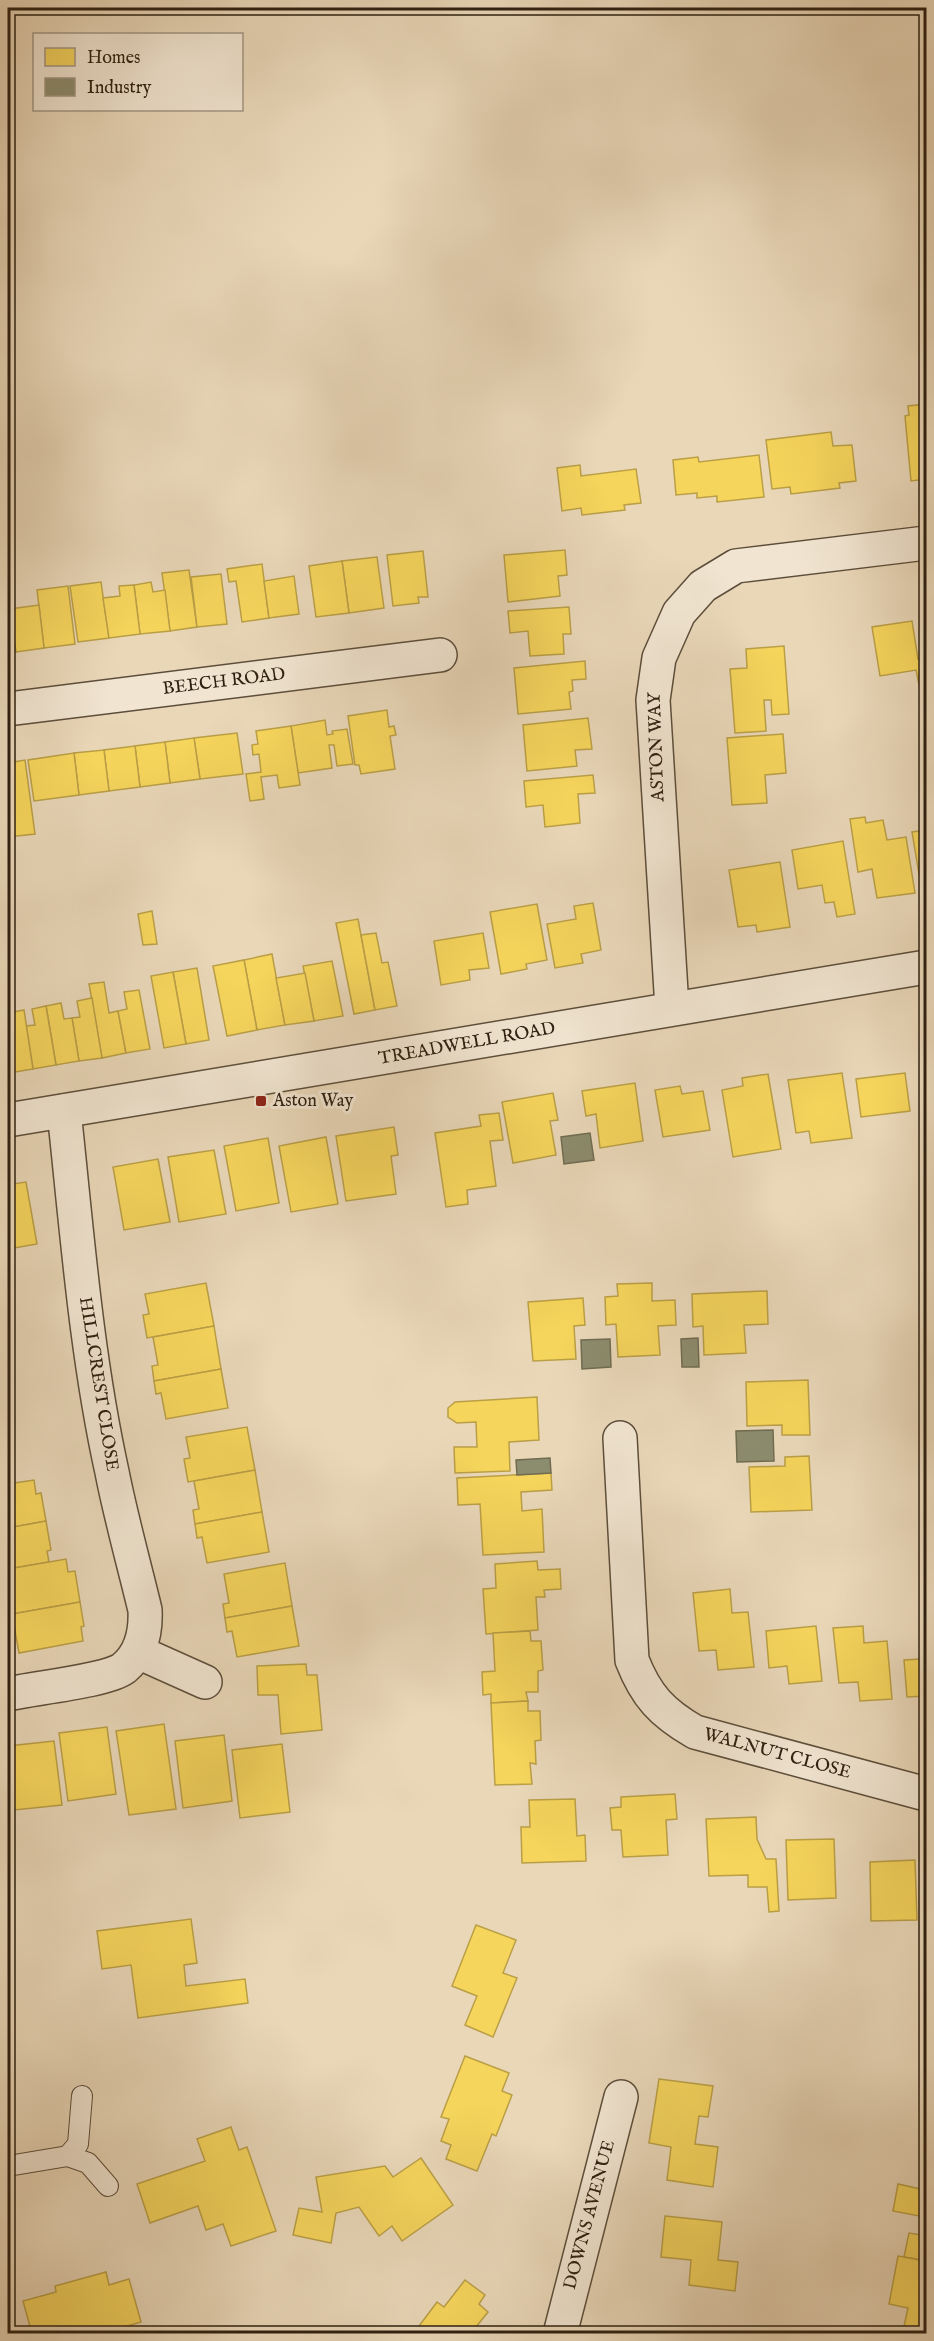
<svg xmlns="http://www.w3.org/2000/svg" width="934" height="2341" viewBox="0 0 934 2341" font-family="'IM FELL English',serif">
<rect width="100%" height="100%" fill="#e9d7b8"/>
<filter id="stains"><feTurbulence type="fractalNoise" baseFrequency=".00333" numOctaves="4"/><feColorMatrix values="0 0 0 0 .2 0 0 0 0 .09 0 0 0 0 .02 0 0 0 .5 -.17"/></filter>
<radialGradient id="worn" r=".72"><stop offset=".6" stop-color="#630" stop-opacity="0"/><stop offset="1" stop-color="#630" stop-opacity=".3"/></radialGradient>
<g fill="#f6d55c" stroke="#ba9f46" stroke-width="1.5">
<path d="M926,399V479L911,481L905,416L909,415L908,406L926,404Z"/>
<path d="M831,432L833,446L852,445L856,481L839,483L840,488L791,494L790,487L772,489L766,440Z"/>
<path d="M759,455L764,497L717,502V496L697,498V493L676,495L673,460L698,457L699,462Z"/>
<path d="M580,465L581,476L636,469L641,503L624,505L625,510L582,515L581,508L562,511L557,468Z"/>
<path d="M565,550L567,575L558,576L560,596L508,602L504,555Z"/>
<path d="M423,551L428,597H418L419,603L393,606L387,555Z"/>
<path d="M377,557L384,608L349,613L342,561Z"/>
<path d="M342,561L349,613L316,617L309,566Z"/>
<path d="M262,564L269,618L242,622L236,581L229,582L227,569Z"/>
<path d="M189,570L197,627L170,631L162,573Z"/>
<path d="M221,574L227,624L197,627L191,577Z"/>
<path d="M294,576L299,614L269,618L264,581Z"/>
<path d="M101,582L109,638L78,642L70,586Z"/>
<path d="M151,582L153,592L165,590L170,631L140,634L134,585Z"/>
<path d="M134,585L140,634L109,638L103,598L120,596L119,586Z"/>
<path d="M68,586L75,644L44,648L37,590Z"/>
<path d="M8,594L16,652L8,653Z"/>
<path d="M39,605L44,648L16,652L10,609Z"/>
<path d="M569,607L571,634H563L564,654L530,656L528,631L510,633L508,611Z"/>
<path d="M912,621L918,659L926,657V693L921,694L916,670L880,676L872,627Z"/>
<path d="M784,646L789,714L772,715L771,700H764L766,731L735,733L730,669L747,668L746,649Z"/>
<path d="M585,661L586,679L572,680L573,691L569,692L571,709L518,714L514,668Z"/>
<path d="M387,710L389,727L394,726L396,735L390,736L395,769L361,774L359,765H355L348,716Z"/>
<path d="M588,718L592,749L575,750L577,766L527,771L523,725Z"/>
<path d="M325,720L327,735L333,734L332,731L347,729L353,764L337,766L334,745H329L332,768L298,773L291,726Z"/>
<path d="M291,726L300,785L279,788L277,775L261,777L264,799L250,801L246,774L261,772L259,754L253,755L252,745L258,744L256,731Z"/>
<path d="M237,733L243,774L200,779L194,738Z"/>
<path d="M783,734L786,773L765,775L767,803L732,805L727,738Z"/>
<path d="M194,738L200,779L170,783L165,742Z"/>
<path d="M165,742L170,783L140,787L135,746Z"/>
<path d="M135,746L140,787L109,791L104,750Z"/>
<path d="M104,750L109,791L79,795L74,753Z"/>
<path d="M74,753L79,795L34,801L28,760Z"/>
<path d="M25,760L35,834L8,837V763Z"/>
<path d="M593,775L595,793L578,794L580,823L545,827L543,805L526,807L524,781Z"/>
<path d="M865,817L866,823L883,820L887,840L906,837L915,893L877,898L872,869L858,872L850,819Z"/>
<path d="M926,830V879L920,880L912,832Z"/>
<path d="M843,841L855,914L837,917L834,902L825,903L822,885L798,889L792,850Z"/>
<path d="M780,862L790,927L757,932L756,925L738,927L729,870Z"/>
<path d="M593,903L601,950L581,954L583,963L555,968L547,924L576,919L574,906Z"/>
<path d="M537,904L547,960L526,964L527,969L501,974L490,912Z"/>
<path d="M152,911L157,944L143,945L138,914Z"/>
<path d="M358,919L375,1010L354,1014L336,923Z"/>
<path d="M376,933L382,963L388,962L397,1006L375,1010L361,935Z"/>
<path d="M483,933L489,968L469,970L470,980L441,985L434,941Z"/>
<path d="M272,954L285,1025L257,1030L244,960Z"/>
<path d="M244,960L257,1030L227,1036L213,966Z"/>
<path d="M332,961L343,1016L314,1021L303,966Z"/>
<path d="M197,968L209,1040L186,1044L173,972Z"/>
<path d="M173,972L186,1044L164,1048L151,976Z"/>
<path d="M305,973L314,1021L285,1025L276,978Z"/>
<path d="M104,982L109,1013L118,1011L126,1053L102,1058L89,984Z"/>
<path d="M139,990L150,1049L126,1053L118,1011L127,1009L124,992Z"/>
<path d="M92,998L102,1058L79,1061L72,1018L80,1017L77,1001Z"/>
<path d="M61,1003L64,1019L72,1018L79,1061L56,1065L46,1006Z"/>
<path d="M46,1006L56,1065L33,1069L26,1026L35,1025L32,1009Z"/>
<path d="M24,1010L33,1069L9,1073L8,1013Z"/>
<path d="M926,1069V1099L922,1070Z"/>
<path d="M842,1073L852,1138L811,1143L809,1131L796,1133L788,1080Z"/>
<path d="M905,1073L910,1111L861,1117L856,1079Z"/>
<path d="M768,1074L781,1149L733,1157L722,1090L743,1086L742,1078Z"/>
<path d="M635,1083L643,1141L600,1148L596,1114L586,1116L582,1091Z"/>
<path d="M680,1086L682,1094L703,1091L710,1130L663,1137L655,1090Z"/>
<path d="M553,1093L558,1120L550,1121L556,1155L513,1163L502,1102Z"/>
<path d="M499,1113L503,1140L490,1141L496,1186L467,1190L468,1204L446,1207L435,1133L481,1126L479,1115Z"/>
<path d="M394,1127L398,1155L391,1156L396,1194L346,1201L336,1136Z"/>
<path d="M326,1137L338,1204L291,1212L279,1146Z"/>
<path d="M268,1138L279,1203L236,1211L224,1146Z"/>
<path d="M214,1150L226,1214L179,1222L168,1157Z"/>
<path d="M158,1159L170,1222L124,1230L113,1167Z"/>
<path d="M13,1180V1184L26,1182L37,1244L8,1249V1181Z"/>
<path d="M206,1283L214,1326L147,1338L143,1315L149,1314L145,1294Z"/>
<path d="M652,1283V1301L675,1300L676,1325L658,1326L660,1355L618,1357L616,1324L606,1325L605,1297L618,1296L617,1284Z"/>
<path d="M767,1291L768,1324L744,1325L746,1353L704,1355L703,1326L693,1327L692,1294Z"/>
<path d="M583,1298L585,1325L574,1326L576,1359L533,1361L528,1302Z"/>
<path d="M214,1326L221,1369L154,1381L152,1366L158,1365L153,1337Z"/>
<path d="M221,1369L228,1408L166,1419L161,1393L156,1394L154,1381Z"/>
<path d="M808,1380L810,1435H782V1425L747,1426L746,1382Z"/>
<path d="M537,1397L539,1440L509,1442L510,1471L455,1473L454,1447H477L476,1422L457,1423L448,1417V1408L455,1402Z"/>
<path d="M247,1427L255,1470L188,1482L184,1459L190,1458L186,1437Z"/>
<path d="M809,1456L812,1510L751,1512L749,1467L785,1466V1457Z"/>
<path d="M255,1470L262,1512L195,1524L193,1510L199,1509L194,1481Z"/>
<path d="M551,1473L552,1490L521,1492L522,1511L542,1509L544,1552L483,1555L480,1504L458,1505L457,1478Z"/>
<path d="M34,1480L36,1494L41,1493L46,1521L8,1528V1484Z"/>
<path d="M262,1512L269,1552L207,1563L202,1537L197,1538L195,1524Z"/>
<path d="M46,1521L51,1550L47,1551L49,1562L8,1569V1528Z"/>
<path d="M66,1559L68,1572L75,1571L80,1602L12,1614L8,1569Z"/>
<path d="M537,1561L538,1570L560,1569L561,1589L544,1590L545,1597H536L538,1630L486,1634L483,1589L496,1588L495,1564Z"/>
<path d="M285,1563L292,1606L225,1618L223,1604L229,1603L224,1574Z"/>
<path d="M730,1589L732,1613L748,1612L754,1667L718,1670L716,1650L699,1651L693,1593Z"/>
<path d="M80,1602L84,1626L81,1627L83,1641L19,1653L12,1614Z"/>
<path d="M292,1606L299,1646L237,1657L232,1631L227,1632L225,1618Z"/>
<path d="M816,1626L822,1681L789,1684L787,1666L769,1668L766,1631Z"/>
<path d="M863,1626L864,1643L887,1641L892,1699L860,1701L858,1682L839,1683L833,1628Z"/>
<path d="M530,1631L531,1641H541L543,1670L538,1671V1692H526L528,1701L491,1703V1694L483,1695L482,1672L495,1671L493,1633Z"/>
<path d="M920,1643H926V1703V1696L907,1697L904,1660L921,1659Z"/>
<path d="M306,1664L307,1675H317L322,1730L281,1734L278,1695H258L257,1666Z"/>
<path d="M528,1701V1711H540L541,1740L535,1741L536,1764L530,1763L532,1784L495,1785L491,1703Z"/>
<path d="M164,1724L176,1809L129,1815L116,1731Z"/>
<path d="M107,1727L116,1794L68,1801L59,1733Z"/>
<path d="M224,1735L232,1801L183,1808L175,1741Z"/>
<path d="M54,1741L62,1805L14,1810L8,1746Z"/>
<path d="M282,1744L290,1812L240,1818L232,1750Z"/>
<path d="M675,1794L677,1819L666,1820L668,1855L623,1857L621,1830H612L610,1808L621,1807V1797Z"/>
<path d="M575,1799L577,1836L585,1835L586,1861L522,1863L521,1827H530L529,1800Z"/>
<path d="M756,1817L757,1839L766,1859H776L779,1911L769,1912L767,1887H748V1875L709,1876L706,1819Z"/>
<path d="M834,1839L836,1898L788,1900L786,1840Z"/>
<path d="M915,1860L917,1920L871,1921L870,1862Z"/>
<path d="M191,1919L197,1963L184,1965L186,1986L245,1979L248,2003L138,2018L131,1965L102,1969L97,1931Z"/>
<path d="M476,1925L516,1940L503,1973L517,1978L493,2037L465,2025L477,1996L452,1986Z"/>
<path d="M465,2056L509,2073L502,2091L512,2095L496,2136L492,2134L477,2171L446,2159L451,2145L441,2141L449,2119L441,2117Z"/>
<path d="M659,2079L713,2086L708,2117L699,2116L695,2144L718,2147L713,2187L667,2180L671,2147L649,2143Z"/>
<path d="M231,2127L239,2150L247,2147L276,2231L231,2246L223,2224L206,2230L198,2206L150,2223L137,2184L205,2161L197,2139Z"/>
<path d="M421,2158L453,2205L402,2241L392,2226L379,2236L359,2207L336,2213L331,2243L293,2235L299,2208L322,2212L316,2177L385,2166L393,2177Z"/>
<path d="M926,2183V2261L904,2257L909,2233L921,2235L925,2217L893,2211L898,2184L925,2190Z"/>
<path d="M665,2216L722,2222L718,2260L738,2262L735,2291L689,2285L691,2260L661,2257Z"/>
<path d="M898,2256L926,2261V2334L903,2331L908,2308L889,2304Z"/>
<path d="M106,2272L109,2285L129,2279L141,2322L117,2329L119,2334H32L23,2301L56,2292L55,2286Z"/>
<path d="M465,2280L485,2295L479,2304L488,2312L476,2327L484,2334H413L437,2302L444,2307Z"/>
</g>
<g fill="#8c8c6e" stroke="#706c52" stroke-width="1.5">
<path d="M590,1133L594,1160L564,1164L561,1137Z"/>
<path d="M698,1338L699,1367H682L681,1339Z"/>
<path d="M610,1339L611,1367L582,1369L581,1340Z"/>
<path d="M773,1430L774,1461L737,1462L736,1431Z"/>
<path d="M550,1458L551,1473L517,1475L516,1460Z"/>
</g>
<g fill="none" stroke-linecap="round" stroke-linejoin="round">
<defs>
<g id="service">
<path d="M82,2096L78,2144L68,2156L88,2163L108,2186"/>
<path d="M8,2166L68,2156"/>
</g>
<g id="minor">
<path d="M8,709L440,655"/>
<path d="M672,1008L653,700L659,658L679,613L703,586L736,566L926,543"/>
<path d="M8,1120L926,967"/>
<path d="M620,1438L632,1660C646,1696 662,1713 695,1732L926,1794"/>
<path d="M138,1652L205,1682"/>
<path d="M8,1694C33,1688 107,1681 124,1668C142,1653 146,1631 145,1610C134,1564 121,1518 112,1472C86,1354 77,1232 64,1111"/>
<path d="M560,2334L621,2097"/>
</g>
</defs>
<use href="#service" stroke="#5d4e3b" stroke-width="22"/>
<use href="#minor" stroke="#5d4e3b" stroke-width="36"/>
<use href="#service" stroke="#f1e5d1" stroke-width="20"/>
<use href="#minor" stroke="#f1e5d1" stroke-width="33"/>
</g>
<rect fill="#8f2418" stroke="#f1e5d1" stroke-width="2" x="255" y="1095" width="12" height="12" rx="3"/>
<g text-anchor="middle" dominant-baseline="central" stroke-width="6" stroke-linejoin="round" paint-order="stroke">
<g font-size="18" fill="#2e2011" stroke="#f1e5d1">
<text transform="translate(224 682) rotate(-7)">BEECH ROAD</text>
<text transform="translate(657 747) rotate(-92)">ASTON WAY</text>
<text transform="translate(467 1044) rotate(-10)">TREADWELL ROAD</text>
<text transform="translate(98 1384) rotate(81)">HILLCREST CLOSE</text>
<text transform="translate(777 1754) rotate(15)">WALNUT CLOSE</text>
<text transform="translate(590 2215) rotate(-75)">DOWNS AVENUE</text>
</g>
<g font-size="18" fill="#2e2011" stroke="#f1e5d1" text-anchor="start">
<text x="273" y="1101">Aston Way</text>
</g>
</g>
<rect width="934" height="2341" fill="none" stroke="#e9d7b8" stroke-width="30"/>
<rect x="9" y="9" width="916" height="2323" fill="none" stroke="#2e2011" stroke-width="3"/>
<rect x="15" y="15" width="904" height="2311" fill="none" stroke="#2e2011" stroke-width="1.5"/>
<rect x="33" y="33" width="210" height="78" fill="#f1e5d1" stroke="#a39684" stroke-width="1.5"/>
<rect x="45" y="48" width="30" height="18" fill="#f6d55c" stroke="#a39684" stroke-width="1.5"/>
<text x="87" y="63" font-size="18" fill="#2e2011">Homes</text>
<rect x="45" y="78" width="30" height="18" fill="#8c8c6e" stroke="#a39684" stroke-width="1.5"/>
<text x="87" y="93" font-size="18" fill="#2e2011">Industry</text>
<rect width="100%" height="100%" filter="url(#stains)"/>
<rect width="100%" height="100%" fill="url(#worn)"/>
</svg>
